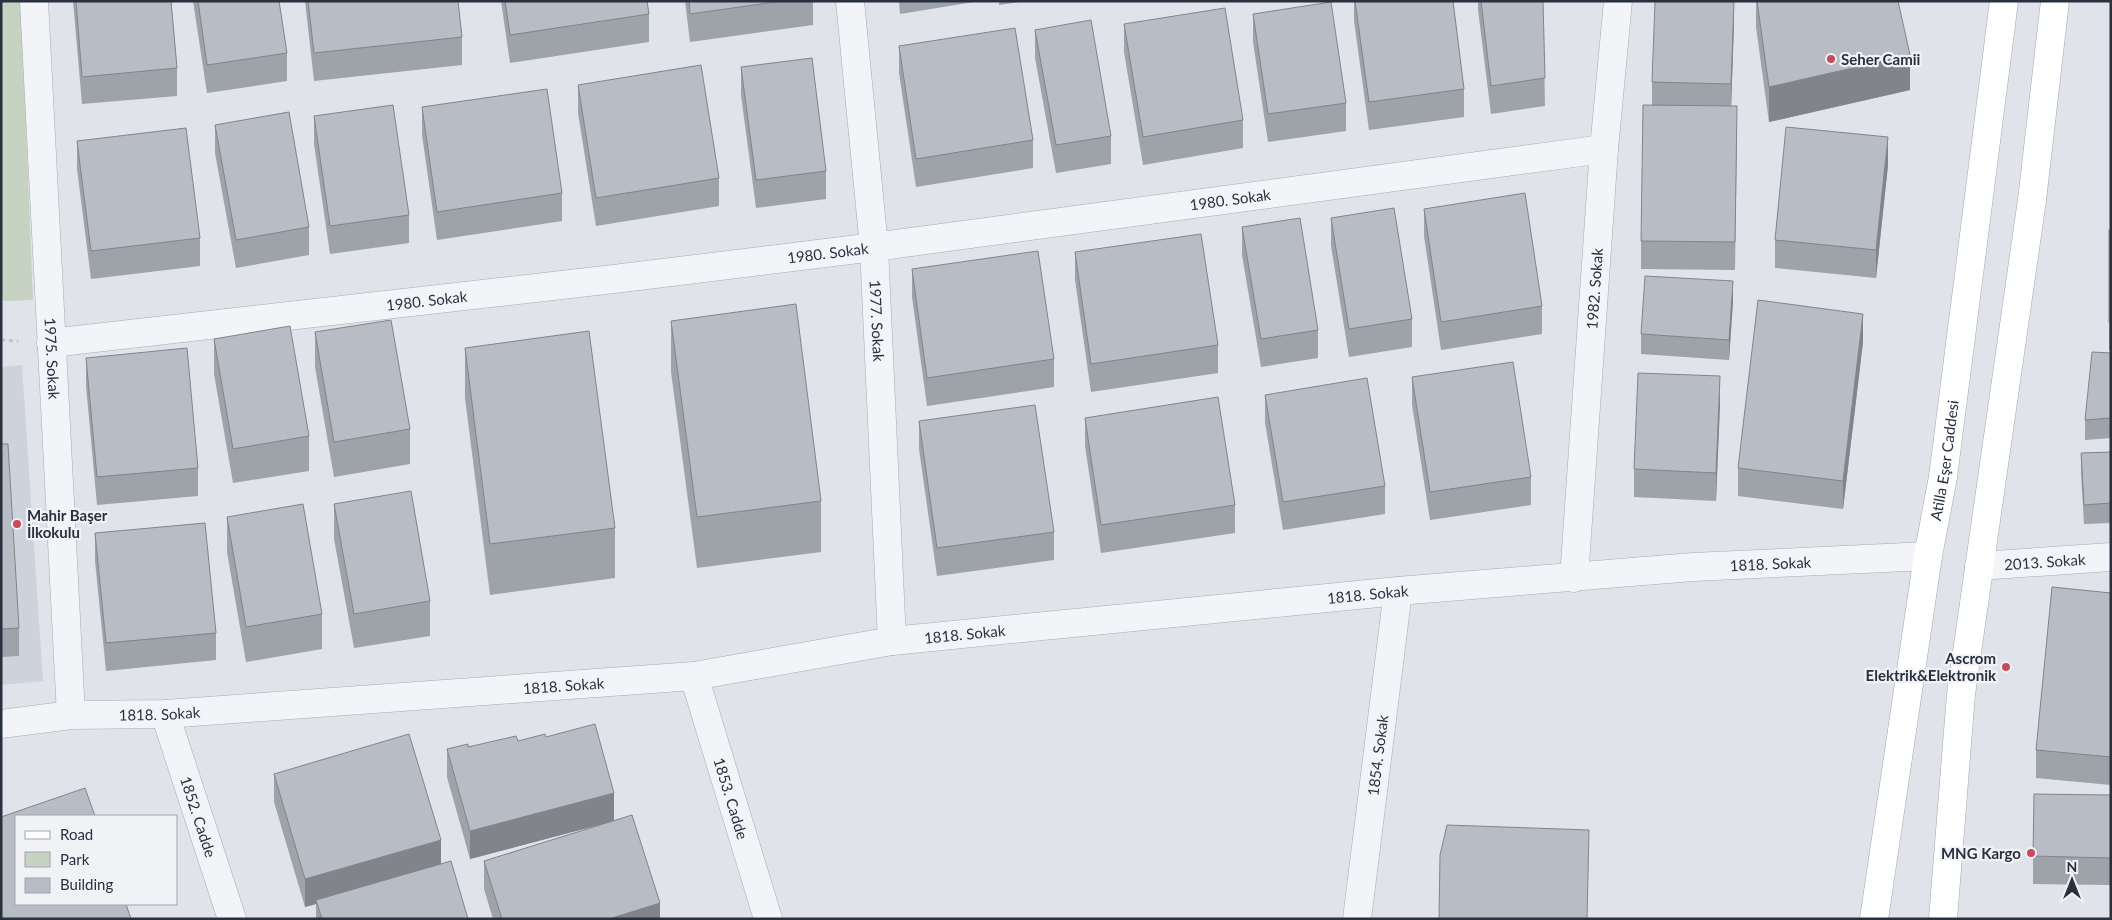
<svg xmlns="http://www.w3.org/2000/svg" width="2112" height="920" viewBox="0 0 2112 920" font-family="Lato,sans-serif">
<rect width="100%" height="100%" fill="#e0e3e9"/>
<path fill="#ced2da" d="M22,365L43,681L1,685V367Z"/>
<path fill="#c6d2c2" d="M1,1H21L33,300L1,301Z"/>
<g fill="none" stroke-linecap="round" stroke-linejoin="round">
<defs>
<g id="minor">
<path id="s1" d="M34,1L71,715"/>
<path id="s2" d="M850,1L874,247L892,641"/>
<path id="s3" d="M51,343L614,279L874,247L1604,149"/>
<path id="s4" d="M1979,566L2111,557"/>
<path id="s5" d="M1574,578L1604,149L1618,1"/>
<path id="s6" d="M694,676L768,919"/>
<path id="s7" d="M165,714L232,919"/>
<path id="s8" d="M1,724L71,715L165,714L694,676L892,641L1398,591L1693,567L1928,556"/>
<path id="s9" d="M1357,919L1398,591"/>
</g>
<g id="major">
<path id="s10" d="M1874,919L1928,556L1943,477L2004,1"/>
<path d="M1943,919L1961,694L2032,200L2055,1"/>
</g>
</defs>
<use href="#minor" stroke="#a5aab3" stroke-width="29"/>
<use href="#major" stroke="#a0a8b4" stroke-width="29"/>
<path stroke="#bec1c7" stroke-width="3" stroke-dasharray="4 4" stroke-linecap="butt" d="M1,340L18,341"/>
<use href="#minor" stroke="#f3f4f7" stroke-width="28"/>
<use href="#major" stroke="#fff" stroke-width="28"/>
</g>
<g fill="#9ea2a9">
<path d="M73,1H171L177,68V96L82,104Z"/>
<path d="M193,1H279L287,53V81L207,93Z"/>
<path d="M305,1H458L462,37V65L314,81Z"/>
<path d="M501,1H647L649,14V42L510,63Z"/>
<path d="M685,1H813V25L690,42Z"/>
<path d="M899,1H974V2L900,14Z"/>
<path d="M999,1H1026L999,5Z"/>
<path d="M1354,1H1453L1464,89V117L1369,130L1354,21Z"/>
<path d="M1478,1H1543L1545,106L1491,114L1478,10Z"/>
<path d="M1756,1H1898L1910,90L1769,122L1756,27Z"/>
<path d="M1253,14L1346,103V131L1268,142L1253,42Z"/>
<path d="M1734,22L1731,106L1737,134L1735,270L1641,269V241L1652,105V82Z"/>
<path d="M1124,24L1243,120V148L1143,165L1124,52Z"/>
<path d="M1035,30L1111,136V164L1056,173L1035,58Z"/>
<path d="M899,46L1033,140V168L916,187L899,73Z"/>
<path d="M741,67L826,171V199L756,208L741,95Z"/>
<path d="M578,85L719,178V206L596,226L578,113Z"/>
<path d="M422,107L562,193V221L437,240L422,135Z"/>
<path d="M314,116L409,215V243L330,254L314,144Z"/>
<path d="M215,125L309,227V255L236,268L215,153Z"/>
<path d="M77,141L200,238V266L91,279L77,169Z"/>
<path d="M1888,165L1876,278L1775,268V240Z"/>
<path d="M1424,209L1542,306V334L1441,350L1424,236Z"/>
<path d="M1331,218L1412,319V347L1349,357L1331,246Z"/>
<path d="M1242,227L1318,330V358L1261,367L1242,255Z"/>
<rect x="2109" y="230" width="2" height="120"/>
<path d="M1075,252L1218,345V373L1091,392L1075,280Z"/>
<path d="M912,269L1054,359V387L927,406L912,297Z"/>
<path d="M1733,301L1729,360L1641,354V334Z"/>
<path d="M671,321L821,501V552L697,568L671,372Z"/>
<path d="M315,332L410,429V464L334,477L315,367Z"/>
<path d="M214,339L309,436V471L233,483L214,374Z"/>
<path d="M1863,342L1843,509L1738,496V468Z"/>
<path d="M465,348L615,528V578L490,595L465,398Z"/>
<path d="M2111,353V438L2085,440V420Z"/>
<path d="M86,358L198,468V496L97,505L86,386Z"/>
<path d="M1412,377L1531,477V505L1430,520L1412,405Z"/>
<path d="M1265,395L1385,486V514L1283,530L1265,423Z"/>
<path d="M1720,404L1716,501L1634,497V469Z"/>
<path d="M1085,418L1235,505V533L1101,553L1085,446Z"/>
<path d="M919,421L1054,532V560L937,576L919,449Z"/>
<path d="M1,444L19,628V656L1,657Z"/>
<path d="M2111,452V523L2084,524L2081,473V453Z"/>
<path d="M334,504L430,601V636L354,648L334,539Z"/>
<path d="M227,517L322,614V649L246,662L227,552Z"/>
<path d="M95,533L216,633V660L106,671L95,561Z"/>
<path d="M2111,593V785L2036,778V750Z"/>
<path d="M546,737L614,821L660,919H493L484,889V861L606,823L470,859L447,777V749L518,741Z"/>
<path d="M274,774L441,864L468,919H316V904L305,907L274,802Z"/>
<path d="M2111,795V885L2033,884V856Z"/>
</g>
<g fill="#81848a">
<path d="M1734,1V22L1731,112V84Z"/>
<path d="M1910,55V90L1769,122V87Z"/>
<path d="M1888,137V165L1876,278V250Z"/>
<path d="M1733,281V301L1729,360V340Z"/>
<path d="M1863,314V342L1843,509V481Z"/>
<path d="M1720,376V404L1716,501V473Z"/>
<path d="M614,793V821L470,859V831Z"/>
<path d="M441,840V868L316,900V904L305,907V879Z"/>
<path d="M660,903V919H609Z"/>
</g>
<g fill="#b8bcc5" stroke="#81848a">
<path d="M76,1H171L177,68L82,77Z"/>
<path d="M198,1H279L287,53L207,65Z"/>
<path d="M308,1H458L462,37L314,53Z"/>
<path d="M505,1H647L649,14L510,35Z"/>
<path d="M689,1H782L690,14Z"/>
<path d="M1355,1H1453L1464,89L1369,102Z"/>
<path d="M1481,1H1543L1545,78L1491,86Z"/>
<path d="M1655,1H1734L1731,84L1652,82Z"/>
<path d="M1757,1H1898L1910,55L1769,87Z"/>
<path d="M1331,2L1346,103L1268,114L1253,14Z"/>
<path d="M1225,8L1243,120L1143,137L1124,24Z"/>
<path d="M1091,20L1111,136L1056,145L1035,30Z"/>
<path d="M1015,28L1033,140L916,159L899,46Z"/>
<path d="M812,58L826,171L756,180L741,67Z"/>
<path d="M701,65L719,178L596,198L578,85Z"/>
<path d="M547,89L562,193L437,212L422,107Z"/>
<path d="M393,105L409,215L330,226L314,116Z"/>
<path d="M1643,105L1737,106L1735,242L1641,241Z"/>
<path d="M289,112L309,227L236,240L215,125Z"/>
<path d="M1786,127L1888,137L1876,250L1775,240Z"/>
<path d="M186,128L200,238L91,251L77,141Z"/>
<path d="M1525,193L1542,306L1441,322L1424,209Z"/>
<path d="M1394,208L1412,319L1349,329L1331,218Z"/>
<path d="M1300,218L1318,330L1261,339L1242,227Z"/>
<rect x="2109" y="230" width="2" height="92"/>
<path d="M1201,234L1218,345L1091,364L1075,252Z"/>
<path d="M1038,251L1054,359L927,378L912,269Z"/>
<path d="M1645,276L1733,281L1729,340L1641,334Z"/>
<path d="M1758,300L1863,314L1843,481L1738,468Z"/>
<path d="M796,304L821,501L697,517L671,321Z"/>
<path d="M391,320L410,429L334,442L315,332Z"/>
<path d="M290,326L309,436L233,449L214,339Z"/>
<path d="M589,331L615,528L490,544L465,348Z"/>
<path d="M187,348L198,468L97,477L86,358Z"/>
<path d="M2092,352L2111,353V418L2085,420Z"/>
<path d="M1513,362L1531,477L1430,492L1412,377Z"/>
<path d="M1638,373L1720,376L1716,473L1634,469Z"/>
<path d="M1367,378L1385,486L1283,502L1265,395Z"/>
<path d="M1218,397L1235,505L1101,525L1085,418Z"/>
<path d="M1035,405L1054,532L937,548L919,421Z"/>
<path d="M1,444H8L19,628L1,629Z"/>
<path d="M2111,452V503L2084,505L2081,453Z"/>
<path d="M411,491L430,601L354,614L334,504Z"/>
<path d="M303,504L322,614L246,627L227,517Z"/>
<path d="M205,523L216,633L106,643L95,533Z"/>
<path d="M2052,587L2111,593V757L2036,750Z"/>
<path d="M595,724L614,793L470,831L447,749L468,744V747L516,736L518,741L545,734L546,737Z"/>
<path d="M409,734L441,840L305,879L274,774Z"/>
<path d="M85,788L95,816H16V904H126L131,919H1V817Z"/>
<path d="M2034,794L2111,795V858L2033,856Z"/>
<path d="M632,815L660,903L609,919H502L484,861Z"/>
<path d="M1447,825L1589,830L1587,919H1439L1440,855Z"/>
<path d="M451,861L468,919H322L316,900Z"/>
</g>
<g fill="#c84a5b" stroke="#f0f2f6" stroke-width="2">
<circle cx="1831" cy="59" r="5"/>
<circle cx="17" cy="524" r="5"/>
<circle cx="2006" cy="667" r="5"/>
<circle cx="2031" cy="853" r="5"/>
</g>
<g text-anchor="middle" dominant-baseline="central" stroke-width="4.5" stroke-linejoin="round" paint-order="stroke">
<g font-size="15" font-weight="bold" fill="#29313f" stroke="#f0f2f6" text-anchor="start">
<text x="1841" y="59">Seher Camii</text>
<text x="27" y="515">Mahir Başer<tspan x="27" dy="17">İlkokulu</tspan></text>
<text x="1996" y="658" text-anchor="end">Ascrom<tspan x="1996" dy="17">Elektrik&amp;Elektronik</tspan></text>
<text x="2021" y="853" text-anchor="end">MNG Kargo</text>
</g>
<g font-size="15" fill="#29313f" stroke="#f0f2f6">
<text stroke="none"><textPath href="#s3" startOffset="1188">1980. Sokak</textPath></text>
<text stroke="none"><textPath href="#s3" startOffset="782">1980. Sokak</textPath></text>
<text stroke="none"><textPath href="#s5" startOffset="290">1982. Sokak</textPath></text>
<text stroke="none"><textPath href="#s3" startOffset="378">1980. Sokak</textPath></text>
<text stroke="none"><textPath href="#s2" startOffset="321">1977. Sokak</textPath></text>
<text stroke="none"><textPath href="#s1" startOffset="358">1975. Sokak</textPath></text>
<text stroke="none"><textPath href="#s10" startOffset="464">Atilla Eşer Caddesi</textPath></text>
<text stroke="none"><textPath href="#s4" startOffset="66">2013. Sokak</textPath></text>
<text stroke="none"><textPath href="#s8" startOffset="1778">1818. Sokak</textPath></text>
<text stroke="none"><textPath href="#s8" startOffset="1374">1818. Sokak</textPath></text>
<text stroke="none"><textPath href="#s8" startOffset="969">1818. Sokak</textPath></text>
<text stroke="none"><textPath href="#s8" startOffset="564">1818. Sokak</textPath></text>
<text stroke="none"><textPath href="#s8" startOffset="159">1818. Sokak</textPath></text>
<text stroke="none"><textPath href="#s9" startOffset="165">1854. Sokak</textPath></text>
<text stroke="none"><textPath href="#s6" startOffset="128">1853. Cadde</textPath></text>
<text stroke="none"><textPath href="#s7" startOffset="108">1852. Cadde</textPath></text>
</g>
</g>
<rect width="2112" height="920" fill="none" stroke="#29313f" stroke-width="5"/>
<rect x="15" y="815" width="162" height="90" fill="#f0f2f6" stroke="#a0a5ad"/>
<rect x="25" y="831" width="25" height="8" fill="#ffffff" stroke="#a0a5ad"/>
<text x="60" y="840" font-size="15" fill="#29313f">Road</text>
<rect x="25" y="852" width="25" height="15" fill="#c6d2c2" stroke="#a0a5ad"/>
<text x="60" y="865" font-size="15" fill="#29313f">Park</text>
<rect x="25" y="878" width="25" height="15" fill="#b8bcc5" stroke="#a0a5ad"/>
<text x="60" y="890" font-size="15" fill="#29313f">Building</text>
<g transform="translate(2072 880)" stroke="#f0f2f6" stroke-width="4" paint-order="stroke">
<path d="M0-4L9 19L0 12L-9 19Z" fill="#29313f"/>
<text y="-8" font-size="14" font-weight="bold" text-anchor="middle" fill="#29313f">N</text>
</g>
</svg>
